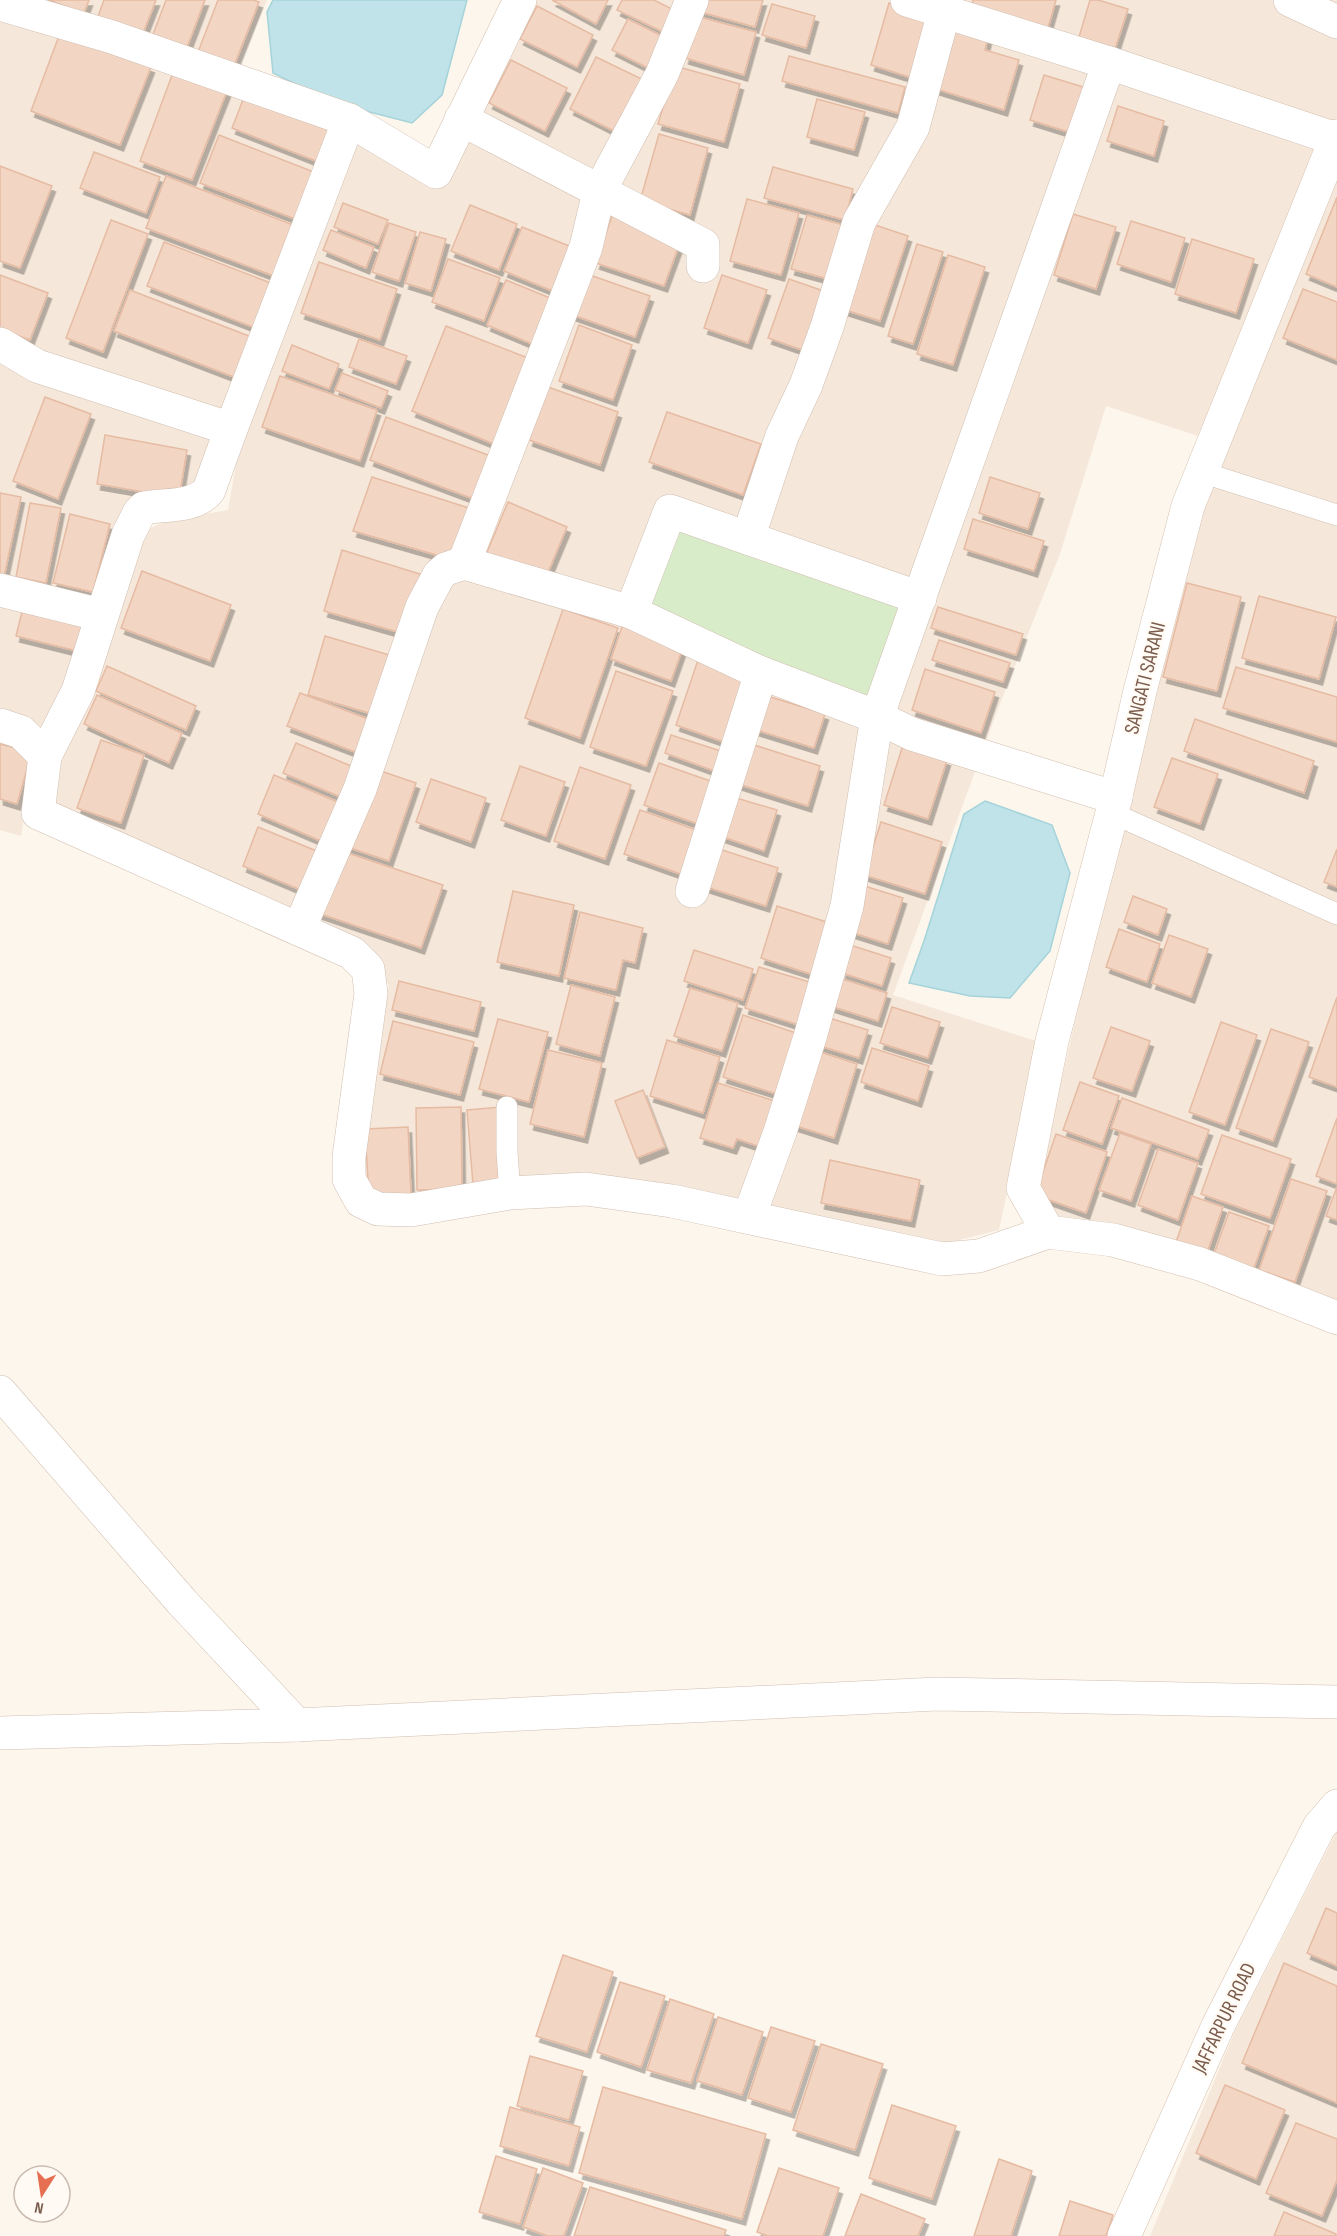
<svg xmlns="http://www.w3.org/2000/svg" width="1337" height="2236" viewBox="0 0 1337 2236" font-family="'Sofia Sans Condensed',sans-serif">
<defs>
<filter id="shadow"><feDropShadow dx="3.5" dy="6" stdDeviation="0" flood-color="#0004"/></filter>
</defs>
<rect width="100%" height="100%" fill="#fdf6ec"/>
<g fill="#f5e8da">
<path d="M15,0H267L235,75Z"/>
<path d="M531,0H889L1330,146L1198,436L1106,406L1060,554L1001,701L893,995L1039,1042L999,1230L943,1244L736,1198L370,1203L360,1137L368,1080L389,986L368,949L48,807L129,538L166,521L228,510L238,454L347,139L441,186Z"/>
<path d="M935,0H1337V120L1330,132Z"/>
<path d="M0,7L353,117L205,490L125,532L55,730L0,714Z"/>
<path d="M1337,154V1307L1027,1227L1137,757L1199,500Z"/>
<path d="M0,735L35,748L21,836L0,830Z"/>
<path d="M1337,1831V2236H1150L1235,2031Z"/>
</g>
<path fill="#d8ecc9" d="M678,523L906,607L874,704L634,612Z"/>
<g fill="#bfe3e8" stroke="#a5d3da" stroke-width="1.5">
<path d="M273,0H467L442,95L412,123L335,103L273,73L267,12Z"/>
<path d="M985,801L1052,825L1070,873L1050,951L1010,998L970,996L909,983L924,941L964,814Z"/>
</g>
<g fill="#f3d5c3" stroke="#e6bba3" stroke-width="1.5" filter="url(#shadow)">
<path d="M48,0H89L84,13Z"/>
<path d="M104,0H156L142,36L97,19Z"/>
<path d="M166,0H205L186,50L152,37Z"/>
<path d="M218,0H253L259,2L234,66L198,52Z"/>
<path d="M552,0H608L596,24Z"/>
<path d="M622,0H654L676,11L665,33L617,10Z"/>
<path d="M696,0H763L755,27L693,10Z"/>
<path d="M973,0H1056L1047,31L971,8Z"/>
<path d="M1090,0H1098L1128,9L1115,49L1079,37Z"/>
<path d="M889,3L937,17L919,80L871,65Z"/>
<path d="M772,4L815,16L806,48L762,35Z"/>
<path d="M537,6L593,35L577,67L520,39Z"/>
<path d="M696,16L756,32L744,75L685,58Z"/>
<path d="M628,19L670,40L654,71L612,50Z"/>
<path d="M952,26L988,38L985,50L1019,60L1004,110L933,88Z"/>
<path d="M60,33L151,67L120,145L31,111Z"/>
<path d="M789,56L905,87L898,113L782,81Z"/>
<path d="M596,57L648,82L622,135L570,109Z"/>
<path d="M511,60L567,88L545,131L489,103Z"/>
<path d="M675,66L740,84L724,142L658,124Z"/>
<path d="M174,70L227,91L192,180L140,161Z"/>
<path d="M1044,75L1093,90L1078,135L1030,120Z"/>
<path d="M248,87L337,120L321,163L232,128Z"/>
<path d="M817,99L865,112L854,150L807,137Z"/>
<path d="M1118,106L1164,121L1154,156L1107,141Z"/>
<path d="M659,134L708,148L690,215L640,201Z"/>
<path d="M219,135L324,176L306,223L200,183Z"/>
<path d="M94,152L160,177L146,213L80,188Z"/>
<path d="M0,166L52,186L20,268L0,261Z"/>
<path d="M773,167L853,189L845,220L764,198Z"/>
<path d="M166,176L301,228L282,279L146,228Z"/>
<path d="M1337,197V287L1306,274Z"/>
<path d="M747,199L799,213L781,275L730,261Z"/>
<path d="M343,203L388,220L378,244L334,227Z"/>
<path d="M470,205L517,224L499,270L451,251Z"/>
<path d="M613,213L682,237L664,286L596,263Z"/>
<path d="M1073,214L1116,227L1096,289L1054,275Z"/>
<path d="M807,215L851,227L836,281L791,269Z"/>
<path d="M111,220L148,234L103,352L66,338Z"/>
<path d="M863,221L908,236L880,321L836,307Z"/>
<path d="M1131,221L1185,238L1171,282L1117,264Z"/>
<path d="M389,223L416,232L399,281L372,272Z"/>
<path d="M522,227L579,250L560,294L504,271Z"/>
<path d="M331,230L374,247L366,268L323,250Z"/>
<path d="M420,232L446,239L431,291L405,283Z"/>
<path d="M1192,239L1254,259L1236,313L1175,294Z"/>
<path d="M164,242L276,285L258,329L147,286Z"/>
<path d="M917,244L943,252L913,344L888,336Z"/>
<path d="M948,255L985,267L953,365L917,354Z"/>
<path d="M448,259L500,278L484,321L432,302Z"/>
<path d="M319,262L397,289L380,340L301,313Z"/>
<path d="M584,273L650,296L635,337L570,314Z"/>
<path d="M0,275L48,293L30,340L0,329Z"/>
<path d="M722,275L767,290L748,343L704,328Z"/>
<path d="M789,279L835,295L814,354L768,338Z"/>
<path d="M506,280L555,300L537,346L487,325Z"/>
<path d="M1303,289L1337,302V360L1283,338Z"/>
<path d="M130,290L254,338L239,379L114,331Z"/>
<path d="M579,325L632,345L613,400L559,381Z"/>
<path d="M446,326L528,358L494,444L412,411Z"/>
<path d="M359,339L407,356L396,384L349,367Z"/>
<path d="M292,345L339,364L329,389L282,371Z"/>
<path d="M342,373L388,391L381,408L335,390Z"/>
<path d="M280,376L377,410L360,461L262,427Z"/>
<path d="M548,387L618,412L600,465L529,440Z"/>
<path d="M45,397L91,414L58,499L13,481Z"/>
<path d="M667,412L761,444L743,495L649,462Z"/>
<path d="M386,417L496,458L479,501L370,460Z"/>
<path d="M105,435L187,450L179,498L97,484Z"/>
<path d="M372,477L472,509L461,562L353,531Z"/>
<path d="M990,477L1040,493L1028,529L979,513Z"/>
<path d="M0,493L21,497L4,577L0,576Z"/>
<path d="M508,502L567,527L544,582L485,557Z"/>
<path d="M30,503L61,508L46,583L16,577Z"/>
<path d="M70,514L110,524L93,592L53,583Z"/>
<path d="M973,519L1044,541L1034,571L964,549Z"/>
<path d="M342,550L420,574L405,634L324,611Z"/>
<path d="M142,571L231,605L210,661L121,628Z"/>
<path d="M1187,583L1241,597L1217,691L1163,677Z"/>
<path d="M1259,596L1336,617L1319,679L1242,658Z"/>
<path d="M25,600L90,616L81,652L16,636Z"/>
<path d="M938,607L1023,634L1016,655L931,628Z"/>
<path d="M563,609L618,628L580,738L525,718Z"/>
<path d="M625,618L686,639L671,681L611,659Z"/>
<path d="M325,636L396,657L379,716L308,695Z"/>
<path d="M939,640L1010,663L1003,682L932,660Z"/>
<path d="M699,657L751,675L727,743L676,725Z"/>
<path d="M107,666L196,706L186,730L96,691Z"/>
<path d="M1236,667L1337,697V742L1223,708Z"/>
<path d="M925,669L995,692L981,733L912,710Z"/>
<path d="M616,671L673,691L646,766L590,747Z"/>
<path d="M300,693L376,722L363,755L287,726Z"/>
<path d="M761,694L825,714L814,748L750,728Z"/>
<path d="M97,695L182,733L169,763L84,724Z"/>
<path d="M1195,719L1314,761L1304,793L1184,751Z"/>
<path d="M671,735L727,753L720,773L665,753Z"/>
<path d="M101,740L144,755L121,823L77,808Z"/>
<path d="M296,743L356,768L343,798L283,773Z"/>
<path d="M748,743L820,766L808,806L735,783Z"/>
<path d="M0,744L32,752L17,804L0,799Z"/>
<path d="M903,745L947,760L928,819L884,805Z"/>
<path d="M1172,758L1218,774L1200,824L1154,807Z"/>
<path d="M659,763L716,783L701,825L644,805Z"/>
<path d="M520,766L565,782L546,836L501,820Z"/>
<path d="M580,767L631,785L605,859L554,841Z"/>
<path d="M375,769L416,783L389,861L347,847Z"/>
<path d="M274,775L345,805L328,844L258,814Z"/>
<path d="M431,779L486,798L471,842L416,822Z"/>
<path d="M733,797L777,810L764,851L720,836Z"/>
<path d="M640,810L708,834L692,878L624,854Z"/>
<path d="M881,822L942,842L925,894L864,875Z"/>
<path d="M258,827L324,854L308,893L243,866Z"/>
<path d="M713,847L778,868L766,906L700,885Z"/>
<path d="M1337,849V887L1324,882Z"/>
<path d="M339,850L443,885L421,948L318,913Z"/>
<path d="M858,884L903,898L888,944L844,930Z"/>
<path d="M513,891L574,905L559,976L497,962Z"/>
<path d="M1133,896L1167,909L1158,935L1124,922Z"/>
<path d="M777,906L839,926L823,978L761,958Z"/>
<path d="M580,912L643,928L635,963L623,960L616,990L564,978Z"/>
<path d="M1119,929L1160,944L1147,982L1106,967Z"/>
<path d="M1169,935L1208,949L1191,997L1152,983Z"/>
<path d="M850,945L891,958L882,986L842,973Z"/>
<path d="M694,950L753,969L743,1000L684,981Z"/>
<path d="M759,967L813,983L799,1025L745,1008Z"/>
<path d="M839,978L887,993L878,1021L830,1006Z"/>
<path d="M399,981L481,1002L474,1031L392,1010Z"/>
<path d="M571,985L615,997L600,1056L556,1044Z"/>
<path d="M690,988L738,1003L722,1051L674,1036Z"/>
<path d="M1337,997V1087L1309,1077Z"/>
<path d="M892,1007L940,1022L928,1058L880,1043Z"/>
<path d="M743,1015L799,1034L780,1095L723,1077Z"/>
<path d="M826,1017L868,1030L859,1058L817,1045Z"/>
<path d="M498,1019L548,1032L529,1102L479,1089Z"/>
<path d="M393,1021L474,1042L460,1095L380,1074Z"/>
<path d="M1221,1022L1257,1035L1225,1125L1189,1112Z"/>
<path d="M1111,1027L1150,1041L1132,1091L1093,1078Z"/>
<path d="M1271,1029L1309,1042L1273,1141L1236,1128Z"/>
<path d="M667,1040L720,1057L703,1113L650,1096Z"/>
<path d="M872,1048L929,1066L918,1101L861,1082Z"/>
<path d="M548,1050L602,1063L584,1137L530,1124Z"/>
<path d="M814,1050L857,1064L834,1138L790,1124Z"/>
<path d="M1080,1082L1119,1096L1102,1144L1063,1130Z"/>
<path d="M718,1083L778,1102L764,1148L737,1139L733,1148L700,1138Z"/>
<path d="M643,1090L665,1147L637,1158L615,1101Z"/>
<path d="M1122,1098L1209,1130L1198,1159L1111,1128Z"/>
<path d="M461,1107L462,1189L417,1190L416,1108Z"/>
<path d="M501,1107L508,1183L473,1185L467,1110Z"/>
<path d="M1337,1118V1184L1316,1176Z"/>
<path d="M408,1127L411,1195L369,1197L365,1129Z"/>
<path d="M1120,1133L1151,1144L1131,1201L1099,1190Z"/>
<path d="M1056,1134L1107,1152L1086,1213L1035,1195Z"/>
<path d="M1222,1135L1291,1159L1270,1218L1201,1194Z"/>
<path d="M1158,1149L1198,1163L1178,1220L1138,1205Z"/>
<path d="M830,1160L920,1180L911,1221L821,1203Z"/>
<path d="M1291,1179L1327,1191L1295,1282L1259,1270Z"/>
<path d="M1337,1187V1220L1326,1216Z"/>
<path d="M1192,1196L1223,1207L1206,1256L1175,1245Z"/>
<path d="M1229,1212L1269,1226L1254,1268L1214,1254Z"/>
<path d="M1326,1908L1337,1913V1966L1307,1953Z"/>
<path d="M563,1955L613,1972L587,2052L536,2036Z"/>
<path d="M1284,1963L1337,1986V2103L1242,2063Z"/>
<path d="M620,1982L665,1996L641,2067L597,2052Z"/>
<path d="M670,1999L714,2014L691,2083L647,2070Z"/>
<path d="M718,2017L763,2032L742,2095L697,2081Z"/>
<path d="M771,2027L815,2041L791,2112L748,2098Z"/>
<path d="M821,2044L883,2064L855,2150L793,2130Z"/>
<path d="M530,2056L583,2071L569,2120L517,2106Z"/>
<path d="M1225,2085L1285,2110L1256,2179L1196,2153Z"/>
<path d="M603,2087L766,2134L742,2219L579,2173Z"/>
<path d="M892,2105L956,2126L932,2199L869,2178Z"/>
<path d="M510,2107L580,2127L569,2166L500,2146Z"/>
<path d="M1296,2123L1337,2139V2180L1322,2216L1266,2193Z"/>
<path d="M496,2156L537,2169L520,2224L479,2212Z"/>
<path d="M999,2159L1032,2171L1011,2236H974Z"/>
<path d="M543,2168L583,2183L564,2236H548L523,2227Z"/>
<path d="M779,2168L839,2188L823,2236H768L757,2232Z"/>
<path d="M590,2187L726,2230L724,2236H574Z"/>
<path d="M861,2194L925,2219L918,2236H845Z"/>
<path d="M1070,2201L1113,2215L1106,2236H1059Z"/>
<path d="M1284,2212L1336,2234V2236H1274Z"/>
</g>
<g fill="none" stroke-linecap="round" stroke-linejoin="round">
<defs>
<g id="lane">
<path d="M1201,472L1337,515"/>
<path d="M1112,813L1337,914"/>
<path d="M507,1107V1152L510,1193"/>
</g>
<g id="street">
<path d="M907,0L1109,63L1336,139"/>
<path d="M1290,0L1337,22"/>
<path d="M0,4L112,37L349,120L436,172L520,0"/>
<path d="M461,119L703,245V266"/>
<path d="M0,344L37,366L231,429"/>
<path d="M748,538L782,436L806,385L827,327L859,222L913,127L944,12"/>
<path d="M464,563L631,612"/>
<path d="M0,590L101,615"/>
<path d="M920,598L670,511L631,612L761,673L877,717L912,734L1116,798"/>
<path d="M0,725L21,732L45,756L38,813L352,953L368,969L371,993L349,1157V1179L361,1201L378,1209L411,1210L510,1193L586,1189L672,1201L942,1259L979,1256L1048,1232"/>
<path d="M45,756L78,691L128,535L139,513L144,508C165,504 195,508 209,490L231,429L349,120"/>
<path d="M692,891L761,673"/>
<path d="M299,929L360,789L422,607L439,575L446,569L464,563L586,247L599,192L662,74L692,0"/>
<path d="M749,1217L780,1132L810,1037L847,906L877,717L1109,63"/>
<path d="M0,1392L182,1602L297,1725"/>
<path d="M0,1733L297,1725L937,1694L1337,1702"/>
</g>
<g id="secondary">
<path d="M1337,136L1188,506L1140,691L1112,813L1052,1041L1023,1188L1048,1232L1113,1240L1200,1264L1337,1318"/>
<path d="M1124,2236L1218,2026L1319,1827L1337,1806"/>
</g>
</defs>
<use href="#lane" stroke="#d1beb0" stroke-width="22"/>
<use href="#street" stroke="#d1beb0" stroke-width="34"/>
<use href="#secondary" stroke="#d6c0b0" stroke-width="34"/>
<use href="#lane" stroke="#fff" stroke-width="21"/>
<use href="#street" stroke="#fff" stroke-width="33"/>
<use href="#secondary" stroke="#fff" stroke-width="33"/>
</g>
<g text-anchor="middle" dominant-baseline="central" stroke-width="4.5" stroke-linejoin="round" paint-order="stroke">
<g font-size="21" fill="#7a5c4d" stroke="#fffaf3">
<text transform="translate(1145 678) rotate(-76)">SANGATI SARANI</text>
<text transform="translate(1224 2018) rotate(-64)">JAFFARPUR ROAD</text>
</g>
</g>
<g transform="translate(42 2194) rotate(192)"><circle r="28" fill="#fffaf3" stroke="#cabbb1" stroke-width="1.5"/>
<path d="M0-4.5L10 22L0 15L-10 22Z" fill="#e76f51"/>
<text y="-9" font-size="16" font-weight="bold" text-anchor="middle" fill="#7a5c4d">N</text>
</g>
</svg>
